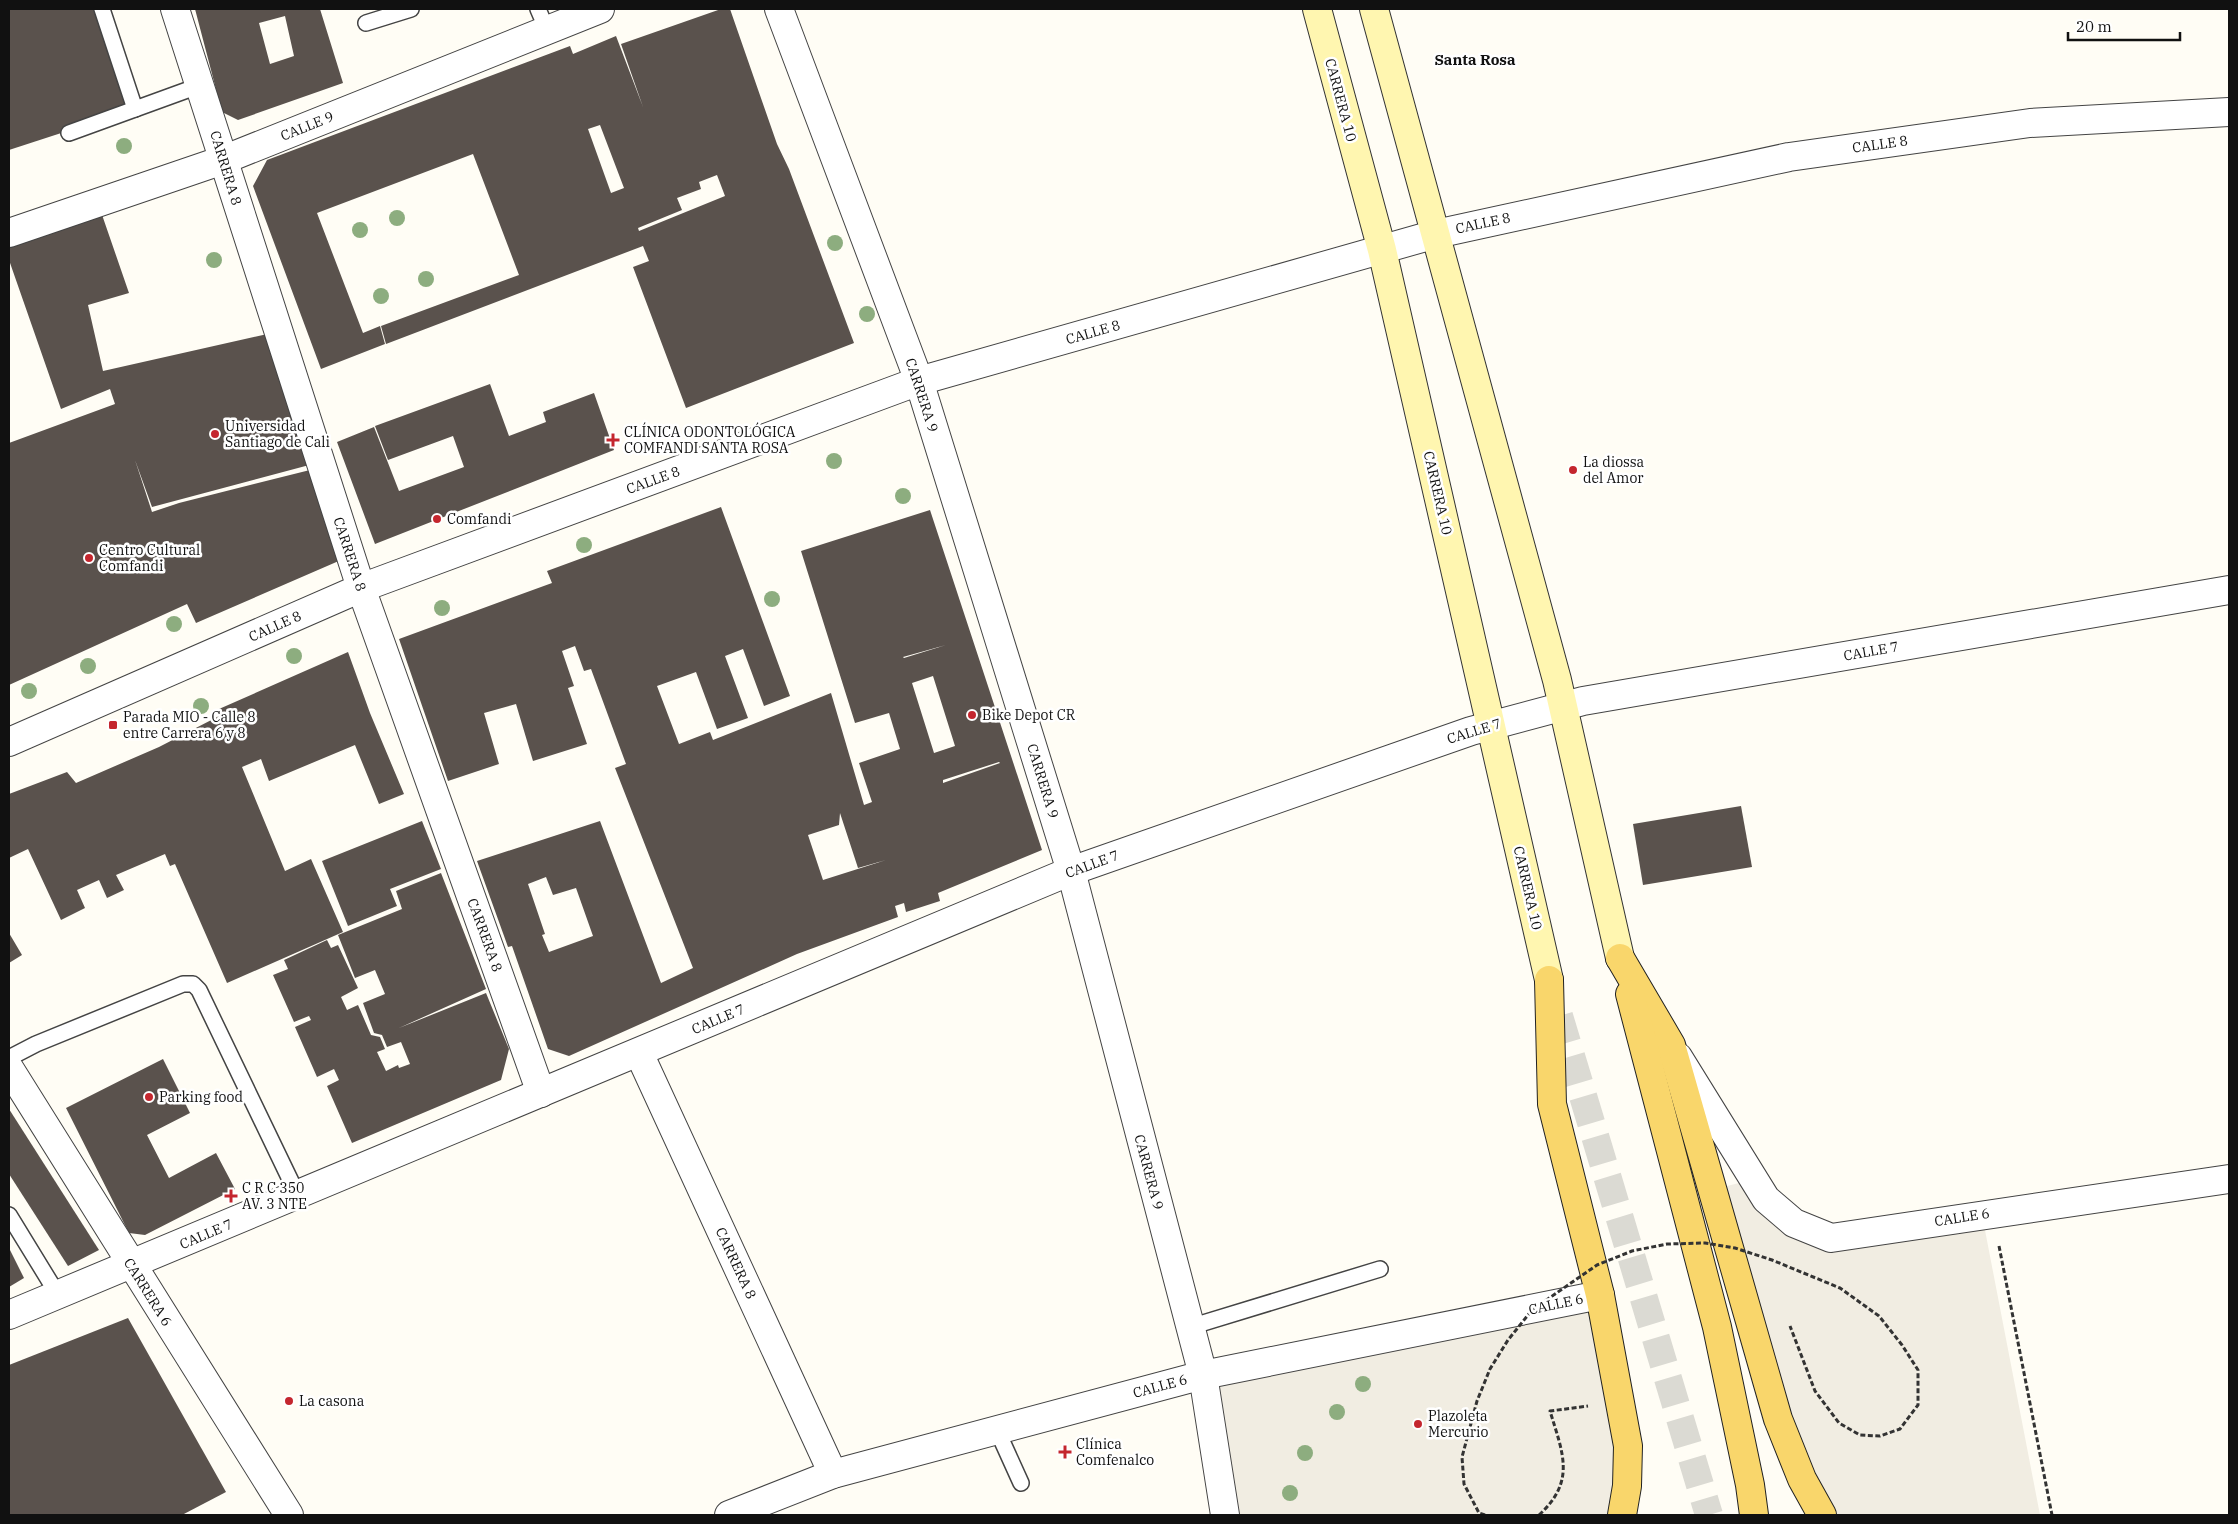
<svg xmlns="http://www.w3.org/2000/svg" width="2238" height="1524" viewBox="0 0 2238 1524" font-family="'IBM Plex Serif',serif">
<rect width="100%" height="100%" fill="#fffdf5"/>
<g fill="#f1ede2">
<path d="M1743,1182L1787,1232L1984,1225L2040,1515H1836L1810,1474L1795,1437L1723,1187Z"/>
<path d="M1600,1295L1622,1515H1225L1203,1375Z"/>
</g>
<g fill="#5a524d" fill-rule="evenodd">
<path d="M9,9H102L135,109L9,150Z"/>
<path d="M195,9H320L343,83L238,120L222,112ZM285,16L294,56L270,64L259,23Z"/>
<path d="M721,9H730L777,144L789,169L854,343L686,408L633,267L649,261L643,246L386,344L381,326L519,275L473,154L317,213L363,333L380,326L385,344L321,369L253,186L267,160L570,46L573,54L616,36L643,107L621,44ZM600,125L624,188L611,193L588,129ZM717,175L725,196L639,231L638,228L682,210L677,198L701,189L699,182Z"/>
<path d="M100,209L129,293L88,305L103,371L272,333L313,464L152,507L135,460L152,512L179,503L314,469L341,560L196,623L187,604L9,685V443L115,404L110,389L61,409L9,260V234Z"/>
<path d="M490,384L509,436L546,422L543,412L594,393L614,450L375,544L337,442L374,427L399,491L464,467L453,436L388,460L375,426Z"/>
<path d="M721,507L790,696L764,706L743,649L725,656L748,718L717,729L696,672L657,686L679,744L710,732L713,740L831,693L864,805L872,802L859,763L900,749L889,713L855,723L801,551L930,510L1042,850L938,893L940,901L906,912L904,903L895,906L898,917L797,954L569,1056L548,1049L512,946L508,947L477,861L600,821L661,983L693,968L615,768L626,764L591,669L584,671L575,646L562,651L574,686L568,688L587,744L533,761L516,704L484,713L499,764L448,781L399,639L552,583L547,571ZM946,645L904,658L903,657ZM933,676L955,746L934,753L912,683ZM999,762L1000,763L943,783V780ZM840,813L858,868L886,860L823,880L808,835L839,825ZM546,877L553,895L576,888L593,936L549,952L542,935L545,934L528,884Z"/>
<path d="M348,652L370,713L404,794L379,804L355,745L269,781L261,759L242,767L285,871L311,859L343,932L227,983L175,864L170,866L165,854L116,875L124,890L107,898L99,880L77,890L85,908L61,920L28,849L9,858V794L67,772L76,783L159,747L221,715L219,709Z"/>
<path d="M1741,806L1752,867L1643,885L1633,824Z"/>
<path d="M422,821L441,869L390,889L397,906L348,926L322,861Z"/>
<path d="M441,873L486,989L399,1028L486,993L509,1049L501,1080L352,1143L327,1086L339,1080L334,1069L317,1077L295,1027L311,1020L309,1016L294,1022L273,975L288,969L284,960L327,940L331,948L338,945L358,988L341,997L347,1010L358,1005L371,1035L380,1037L385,1049L377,1052L386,1071L398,1065L399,1068L410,1064L401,1042L387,1047L382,1035L374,1033L363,1003L385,994L375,970L355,978L338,935L402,909L396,891Z"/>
<path d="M9,933L22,955L9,963Z"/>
<path d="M163,1059L190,1113L147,1135L169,1178L216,1153L235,1189L145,1235L129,1233L66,1108Z"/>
<path d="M9,1109L99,1250L68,1266L9,1174Z"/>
<path d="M9,1248L24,1278L9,1287Z"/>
<path d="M128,1318L226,1492L182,1515H9V1365Z"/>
</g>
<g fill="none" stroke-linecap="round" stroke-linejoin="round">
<path stroke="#dbdad3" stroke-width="28" stroke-dasharray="28 14" stroke-linecap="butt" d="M1559,1016L1709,1515"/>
<defs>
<g id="service">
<path d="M538,9L547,30"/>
<path d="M366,23L411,9"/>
<path d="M135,109L201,85"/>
<path d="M69,133L135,109L102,9"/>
<path d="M9,1058L36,1044L183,984H193L199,990L298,1196"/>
<path d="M9,1215L58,1295"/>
<path d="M1190,1327L1380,1269"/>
<path d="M997,1430L1021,1483"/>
</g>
<g id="minor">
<path d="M175,9L361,588L541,1093"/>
<path d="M779,9L919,381L1071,871L1203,1375L1225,1515"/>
<path d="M639,1053L833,1474"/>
<path d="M1678,1057L1766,1199L1794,1223L1831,1238L2229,1179"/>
<path d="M9,1068L289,1515"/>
<path d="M9,1315L1071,871L1471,731L1583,701L2229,590"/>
<path d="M729,1515L833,1474L1203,1375L1600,1295"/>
</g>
<g id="tertiary">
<path d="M9,233L223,160L600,9"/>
<path d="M9,742L361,588L919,381L1436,234L1789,157L2030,123L2229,112"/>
</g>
<g id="secondary">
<path d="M1317,9L1382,250L1549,980"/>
<path d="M1374,9L1557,680L1620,958"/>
</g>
<g id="primary">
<path d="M1620,958L1671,1045L1778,1419L1802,1479L1822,1515"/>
<path d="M1549,980L1552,1104L1600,1295L1628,1446L1627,1486L1622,1515"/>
<path d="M1630,994L1717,1327L1750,1485L1754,1515"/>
</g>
</defs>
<use href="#service" stroke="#444" stroke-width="18"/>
<use href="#minor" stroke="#444" stroke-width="30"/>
<use href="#tertiary" stroke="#444" stroke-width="30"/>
<use href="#secondary" stroke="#333" stroke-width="30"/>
<use href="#primary" stroke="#222" stroke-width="30"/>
<g stroke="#333" stroke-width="3" stroke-dasharray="5 2.5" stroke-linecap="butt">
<path d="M1999,1246L2052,1515"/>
<path d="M1539,1515C1576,1481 1563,1454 1550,1411L1588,1406"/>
</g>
<use href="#service" stroke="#fff" stroke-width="15"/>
<use href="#minor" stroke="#fff" stroke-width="28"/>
<use href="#tertiary" stroke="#fff" stroke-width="28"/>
<use href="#secondary" stroke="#fff6b0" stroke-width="28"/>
<use href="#primary" stroke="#f9d66b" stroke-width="28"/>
<path stroke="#333" stroke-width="3" stroke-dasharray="5 2.5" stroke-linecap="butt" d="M1485,1515L1479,1513L1464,1484L1462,1457L1477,1401L1490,1369L1508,1340L1532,1310L1597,1265L1632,1251L1667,1244L1705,1243L1735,1248L1772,1260L1840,1288L1879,1316L1902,1345L1918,1370V1405L1900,1429L1880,1436L1860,1435L1839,1423L1815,1391L1790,1326"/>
</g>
<g fill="#8dad7f">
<circle cx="124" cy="146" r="8"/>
<circle cx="397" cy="218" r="8"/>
<circle cx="360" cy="230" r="8"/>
<circle cx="835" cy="243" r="8"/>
<circle cx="214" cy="260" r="8"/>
<circle cx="426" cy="279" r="8"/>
<circle cx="381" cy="296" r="8"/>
<circle cx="867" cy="314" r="8"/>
<circle cx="834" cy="461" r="8"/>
<circle cx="903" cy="496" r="8"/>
<circle cx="584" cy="545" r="8"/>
<circle cx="772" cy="599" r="8"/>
<circle cx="442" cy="608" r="8"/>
<circle cx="174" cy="624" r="8"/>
<circle cx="294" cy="656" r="8"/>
<circle cx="88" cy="666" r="8"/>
<circle cx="29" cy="691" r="8"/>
<circle cx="201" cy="706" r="8"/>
<circle cx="1363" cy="1384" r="8"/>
<circle cx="1337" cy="1412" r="8"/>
<circle cx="1305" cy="1453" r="8"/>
<circle cx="1290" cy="1493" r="8"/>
</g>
<g fill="#c4262e" stroke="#fff" stroke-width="2">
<circle cx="215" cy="434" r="5"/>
<path d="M610.5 432.5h5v5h5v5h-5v5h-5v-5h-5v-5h5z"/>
<circle cx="1573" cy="470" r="5"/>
<circle cx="437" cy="519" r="5"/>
<circle cx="89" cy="558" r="5"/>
<circle cx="972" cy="715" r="5"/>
<rect x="108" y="720" width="10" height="10" rx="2.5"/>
<circle cx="149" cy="1097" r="5"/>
<path d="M228.5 1188.5h5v5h5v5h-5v5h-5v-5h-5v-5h5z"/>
<circle cx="289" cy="1401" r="5"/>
<circle cx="1418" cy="1424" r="5"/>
<path d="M1062.5 1444.5h5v5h5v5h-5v5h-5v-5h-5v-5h5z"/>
</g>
<g text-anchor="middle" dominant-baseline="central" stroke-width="5" stroke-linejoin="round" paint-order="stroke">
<g font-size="14" fill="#111" stroke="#fff">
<text transform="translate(1341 100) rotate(75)">CARRERA 10</text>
<text transform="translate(307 126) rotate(-22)">CALLE 9</text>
<text transform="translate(1880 144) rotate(-8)">CALLE 8</text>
<text transform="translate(226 168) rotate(73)">CARRERA 8</text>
<text transform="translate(1483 223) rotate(-12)">CALLE 8</text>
<text transform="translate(1093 332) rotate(-16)">CALLE 8</text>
<text transform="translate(922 395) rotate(72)">CARRERA 9</text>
<text transform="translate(653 480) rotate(-20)">CALLE 8</text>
<text transform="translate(1438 493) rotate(77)">CARRERA 10</text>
<text transform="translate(350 554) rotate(72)">CARRERA 8</text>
<text transform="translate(275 626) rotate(-24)">CALLE 8</text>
<text transform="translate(1871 651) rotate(-10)">CALLE 7</text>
<text transform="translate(1474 731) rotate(-17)">CALLE 7</text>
<text transform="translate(1043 781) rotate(73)">CARRERA 9</text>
<text transform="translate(1092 864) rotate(-20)">CALLE 7</text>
<text transform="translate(1528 888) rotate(77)">CARRERA 10</text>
<text transform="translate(485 935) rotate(70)">CARRERA 8</text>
<text transform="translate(718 1019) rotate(-23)">CALLE 7</text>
<text transform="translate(1149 1172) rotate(75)">CARRERA 9</text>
<text transform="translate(1962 1217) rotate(-9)">CALLE 6</text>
<text transform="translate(206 1234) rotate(-23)">CALLE 7</text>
<text transform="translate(736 1263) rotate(65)">CARRERA 8</text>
<text transform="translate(148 1292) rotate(58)">CARRERA 6</text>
<text transform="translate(1556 1304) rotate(-12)">CALLE 6</text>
<text transform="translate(1160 1386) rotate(-15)">CALLE 6</text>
</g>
<g font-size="14" fill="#111" stroke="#fff" text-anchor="start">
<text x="225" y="426">Universidad<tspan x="225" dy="16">Santiago de Cali</tspan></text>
<text x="624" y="432">CLÍNICA ODONTOLÓGICA<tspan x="624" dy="16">COMFANDI SANTA ROSA</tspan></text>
<text x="1583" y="462">La diossa<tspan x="1583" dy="16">del Amor</tspan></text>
<text x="447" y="519">Comfandi</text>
<text x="99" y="550">Centro Cultural<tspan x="99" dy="16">Comfandi</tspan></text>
<text x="982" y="715">Bike Depot CR</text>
<text x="123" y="717">Parada MIO - Calle 8<tspan x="123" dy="16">entre Carrera 6 y 8</tspan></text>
<text x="159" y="1097">Parking food</text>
<text x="242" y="1188">C R C 350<tspan x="242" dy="16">AV. 3 NTE</tspan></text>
<text x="299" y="1401">La casona</text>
<text x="1428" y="1416">Plazoleta<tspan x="1428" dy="16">Mercurio</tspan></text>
<text x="1076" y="1444">Clínica<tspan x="1076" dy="16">Comfenalco</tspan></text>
</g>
<g font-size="15" font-weight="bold" fill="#111" stroke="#fff">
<text x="1475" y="59">Santa Rosa</text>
</g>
</g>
<rect width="2238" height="1524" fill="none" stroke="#111111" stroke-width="20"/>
<path d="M2068 32v8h112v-8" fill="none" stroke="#111111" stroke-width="2.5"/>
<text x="2076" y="32" font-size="15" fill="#111111" stroke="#ffffff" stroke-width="4" paint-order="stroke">20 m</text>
</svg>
